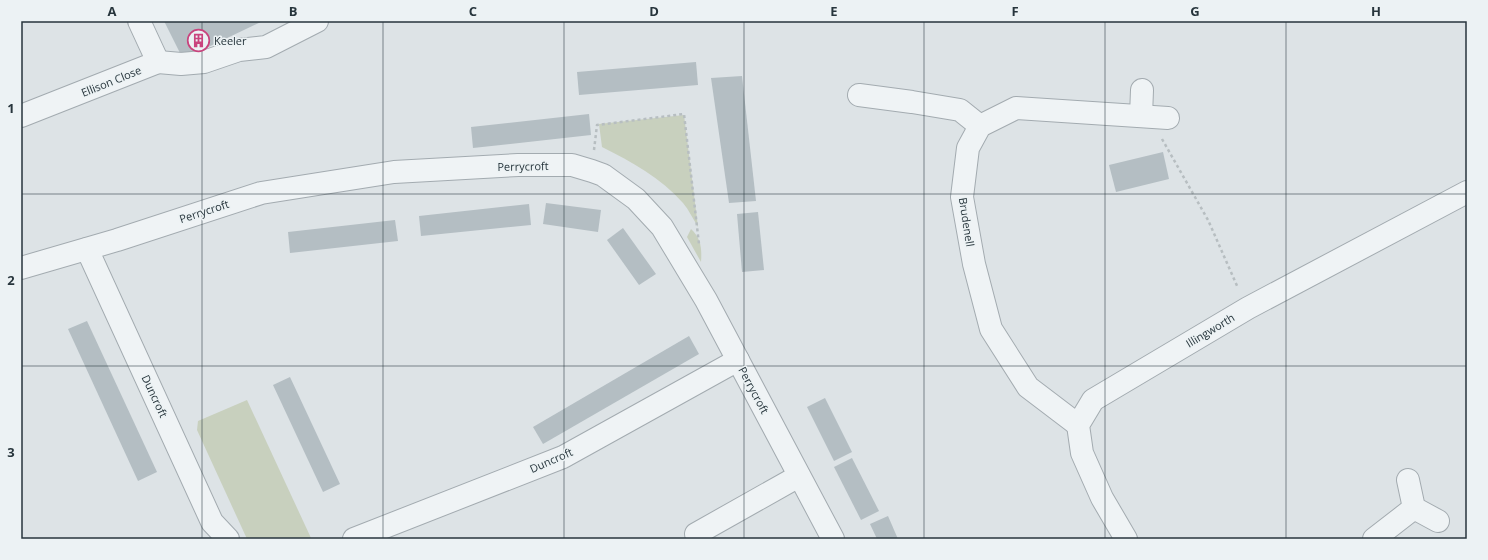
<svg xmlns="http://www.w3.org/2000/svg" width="1488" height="560" viewBox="0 0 1488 560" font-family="'Open Sans',sans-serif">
<rect width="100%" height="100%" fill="#dde3e6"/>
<g fill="#c8d0be">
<path d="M684,115L698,227C693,219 689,210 683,203C661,178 632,162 602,147L599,124Z"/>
<path d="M691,229C701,238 702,249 701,262L687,237Z"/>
<path d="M247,400L311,538L310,539H247L197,430L198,421Z"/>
</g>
<g fill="#b4bec3">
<path d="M164,21H263L183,59Z"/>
<path d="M696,62L698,85L579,95L577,72Z"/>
<path d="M742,76L756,201L729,203L711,78Z"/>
<path d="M589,114L591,135L473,148L471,127Z"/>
<path d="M1163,152L1169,179L1116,192L1109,165Z"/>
<path d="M546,203L601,210L598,232L543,224Z"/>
<path d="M529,204L531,225L421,236L419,216Z"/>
<path d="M758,212L764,270L742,272L737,214Z"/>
<path d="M395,220L398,241L290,253L288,232Z"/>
<path d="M623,228L656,274L639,285L607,240Z"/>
<path d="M87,321L157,472L138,481L68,329Z"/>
<path d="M689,336L699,354L543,444L533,427Z"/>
<path d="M290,377L340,484L323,492L273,385Z"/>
<path d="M825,398L852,452L834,461L807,407Z"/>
<path d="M852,458L879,511L861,520L834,467Z"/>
<path d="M888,516L898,539H877L870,524Z"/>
</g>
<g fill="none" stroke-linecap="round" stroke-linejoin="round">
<defs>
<g id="minor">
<path d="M158,62L181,64L204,62L239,50L266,47L317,21"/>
<path d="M859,95L912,102L960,110L980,126"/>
<path d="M21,116L158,62L139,21"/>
<path d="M1141,116L1142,90"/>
<path d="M87,249L212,522L228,539"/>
<path d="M21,268L117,240L261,193L394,172L518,165H572L592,171L603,175L636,199L662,227L706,300L833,539"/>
<path d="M1078,425L1028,387L991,329L974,264L962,197L968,148L980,126L1016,108L1168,118"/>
<path d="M1408,480L1414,508L1438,521"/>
<path d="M696,534L799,476"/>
<path d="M354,539L563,457L738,360"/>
<path d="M1126,539L1102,498L1082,453L1078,425L1093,400L1248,308L1467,192"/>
<path d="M1374,539L1414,508"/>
</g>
</defs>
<use href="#minor" stroke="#a3abb0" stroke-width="24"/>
<g stroke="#b7bec1" stroke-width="2.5" stroke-dasharray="3 3" stroke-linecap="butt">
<path d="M1162,139L1208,220L1238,288"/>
<path d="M594,150L597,125L684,114L699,244"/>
</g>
<use href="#minor" stroke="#eff3f5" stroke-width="22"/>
</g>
<path fill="none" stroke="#27353c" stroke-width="1" stroke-opacity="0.55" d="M202,21V539M383,21V539M564,21V539M744,21V539M924,21V539M1105,21V539M1286,21V539M21,194H1467M21,366H1467"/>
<defs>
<symbol id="building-ring" viewBox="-11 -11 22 22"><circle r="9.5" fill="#ecf2f4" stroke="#c9447e" stroke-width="1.5"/><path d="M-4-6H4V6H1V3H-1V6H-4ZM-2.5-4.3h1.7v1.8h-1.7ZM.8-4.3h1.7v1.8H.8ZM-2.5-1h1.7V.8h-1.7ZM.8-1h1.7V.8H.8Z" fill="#c9447e"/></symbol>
</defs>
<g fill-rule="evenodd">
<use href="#building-ring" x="186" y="28" width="25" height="25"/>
</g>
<g text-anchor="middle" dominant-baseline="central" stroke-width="3" stroke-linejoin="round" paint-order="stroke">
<g font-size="11" fill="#27353c" stroke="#ecf2f4" text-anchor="start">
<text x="214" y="40">Keeler</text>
</g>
<g font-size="11" fill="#27353c" stroke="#ecf2f4">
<text transform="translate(111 81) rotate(-22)">Ellison Close</text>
<text transform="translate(523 166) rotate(-1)">Perrycroft</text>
<text transform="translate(204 211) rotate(-18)">Perrycroft</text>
<text transform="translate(967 222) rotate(81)">Brudenell</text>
<text transform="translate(1210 330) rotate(-31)">Illingworth</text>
<text transform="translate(754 390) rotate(62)">Perrycroft</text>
<text transform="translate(155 396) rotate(65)">Duncroft</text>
<text transform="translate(551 460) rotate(-24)">Duncroft</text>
</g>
</g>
<rect width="1488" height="560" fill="none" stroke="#ecf2f4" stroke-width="44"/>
<rect x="22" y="22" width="1444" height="516" fill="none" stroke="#27353c" stroke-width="1.5"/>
<g font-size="13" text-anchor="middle" font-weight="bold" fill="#27353c">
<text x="112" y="16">A</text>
<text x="293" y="16">B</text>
<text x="473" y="16">C</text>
<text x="654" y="16">D</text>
<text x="834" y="16">E</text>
<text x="1015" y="16">F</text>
<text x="1195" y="16">G</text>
<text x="1376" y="16">H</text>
<text x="11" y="113">1</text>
<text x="11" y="285">2</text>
<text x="11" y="457">3</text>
</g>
</svg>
